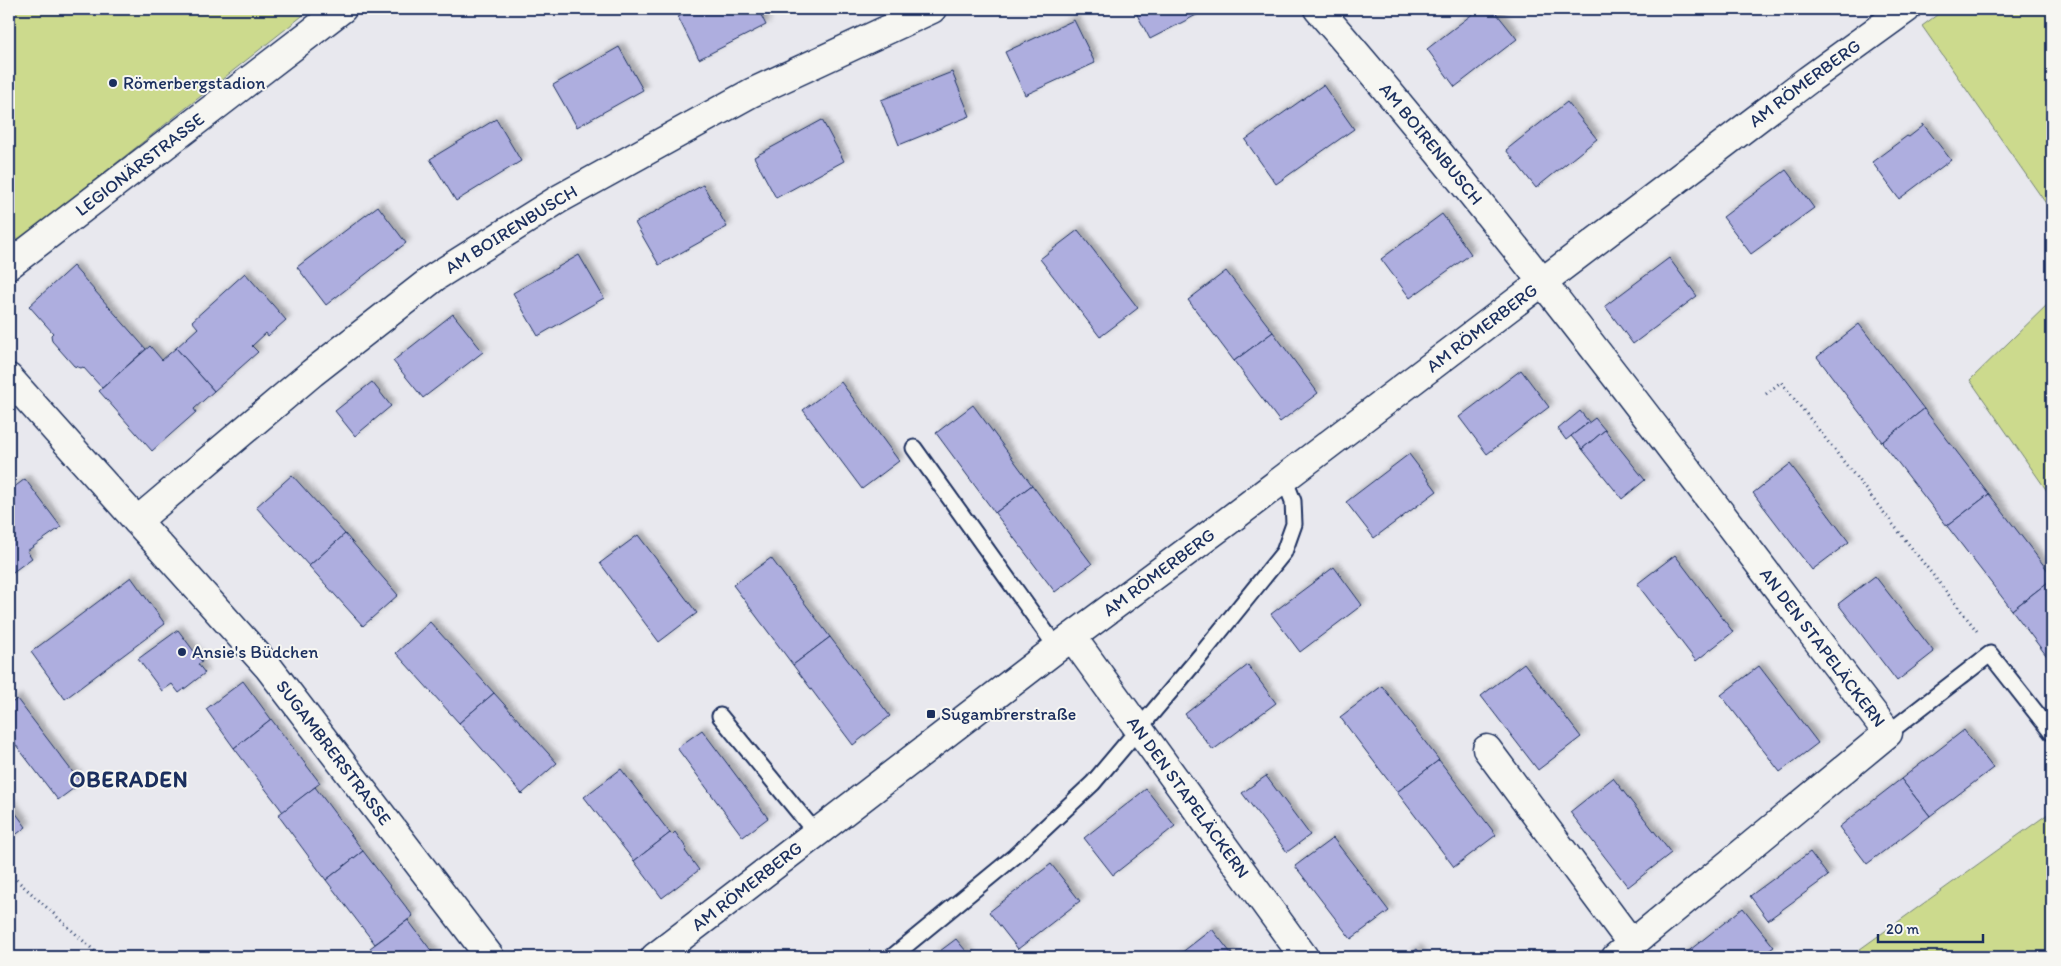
<svg xmlns="http://www.w3.org/2000/svg" width="2061" height="966" viewBox="0 0 2061 966" font-family="Itim,sans-serif">
<defs>
<filter id="shadow"><feDropShadow dx="4.5" dy="-4.5" stdDeviation="2.5" flood-color="#0004"/></filter>
</defs>
<rect width="100%" height="100%" fill="#e8e8ee"/>
<filter id="ink" filterUnits="userSpaceOnUse"><feTurbulence type="fractalNoise" baseFrequency=".02" numOctaves="2"/><feDisplacementMap in="SourceGraphic" scale="10" xChannelSelector="R" yChannelSelector="G"/><feConvolveMatrix kernelMatrix="1 2 1 2 8 2 1 2 1" color-interpolation-filters="sRGB"/></filter>
<g filter="url(#ink)">
<g fill="#ccda8d" stroke="#748476">
<path d="M9,9H311L9,248Z"/>
<path d="M1945,9H2052V212L1922,26Z"/>
<path d="M2052,300V498L1970,380Z"/>
<path d="M2052,811V957H1849Z"/>
</g>
<g fill="#aeaedf" stroke="#1b2f5e" filter="url(#shadow)">
<path d="M694,9H758L766,25L699,59L678,17Z"/>
<path d="M1134,9H1208L1150,39Z"/>
<path d="M1479,9H1493L1517,39L1455,87L1427,49Z"/>
<path d="M1074,20L1095,63L1025,95L1005,52Z"/>
<path d="M619,47L643,90L577,127L553,85Z"/>
<path d="M952,72L970,116L899,145L881,100Z"/>
<path d="M1323,85L1354,129L1276,184L1245,140Z"/>
<path d="M1567,102L1597,139L1536,188L1506,150Z"/>
<path d="M496,119L521,161L456,201L430,159Z"/>
<path d="M822,120L844,161L776,198L754,157Z"/>
<path d="M1923,124L1951,160L1899,199L1872,162L1907,136L1909,137L1923,126Z"/>
<path d="M1786,170L1814,208L1751,254L1723,217Z"/>
<path d="M703,185L727,227L659,265L635,223Z"/>
<path d="M378,206L406,243L326,305L297,267Z"/>
<path d="M1442,214L1471,254L1410,298L1381,259Z"/>
<path d="M1078,230L1138,308L1100,337L1040,259Z"/>
<path d="M579,255L604,298L538,336L513,293Z"/>
<path d="M1669,258L1697,296L1633,344L1605,306Z"/>
<path d="M73,266L146,349L102,388L83,367L81,368L74,366L52,341L51,335L53,333L29,306Z"/>
<path d="M1226,271L1273,332L1234,361L1188,300Z"/>
<path d="M245,273L286,320L268,336L266,333L252,346L258,352L214,391L176,348L198,328L192,321Z"/>
<path d="M453,314L483,352L423,398L393,361Z"/>
<path d="M1859,324L1924,409L1882,442L1817,357Z"/>
<path d="M1273,332L1318,393L1280,422L1234,361Z"/>
<path d="M150,346L162,360L176,348L214,391L194,409L196,412L152,451L99,391Z"/>
<path d="M1521,370L1549,407L1487,454L1459,417Z"/>
<path d="M372,382L391,406L355,436L335,411Z"/>
<path d="M841,382L899,461L862,489L803,410Z"/>
<path d="M973,405L1032,485L995,513L936,433Z"/>
<path d="M1924,409L1989,494L1947,526L1882,442Z"/>
<path d="M1580,411L1589,422L1566,440L1558,429Z"/>
<path d="M1595,418L1605,430L1582,449L1571,436Z"/>
<path d="M1605,430L1645,480L1622,499L1582,449Z"/>
<path d="M1409,454L1437,491L1374,538L1346,502Z"/>
<path d="M1790,464L1849,542L1812,570L1753,493Z"/>
<path d="M292,475L345,534L309,566L256,507Z"/>
<path d="M25,479L61,527L27,551L32,558L9,575V491Z"/>
<path d="M1032,485L1092,564L1055,592L995,513Z"/>
<path d="M1989,494L2052,576V579L2012,610L1947,526Z"/>
<path d="M345,534L398,595L363,626L309,566Z"/>
<path d="M638,535L697,613L659,642L600,563Z"/>
<path d="M1675,555L1733,632L1696,661L1637,584Z"/>
<path d="M771,558L830,637L793,665L733,585Z"/>
<path d="M1334,567L1362,605L1300,652L1271,614Z"/>
<path d="M1875,576L1934,652L1897,681L1838,604Z"/>
<path d="M131,577L165,624L65,699L31,652Z"/>
<path d="M2052,579V663L2012,610Z"/>
<path d="M430,622L494,693L459,723L396,653Z"/>
<path d="M178,630L202,662L198,664L205,673L179,693L172,684L162,691L138,659Z"/>
<path d="M830,637L890,716L853,745L793,665Z"/>
<path d="M1524,663L1581,737L1538,770L1481,696Z"/>
<path d="M1248,665L1276,703L1213,750L1185,714Z"/>
<path d="M1759,666L1818,743L1780,772L1721,695Z"/>
<path d="M243,681L271,719L234,748L206,709Z"/>
<path d="M1382,686L1439,760L1397,792L1340,717Z"/>
<path d="M494,693L557,763L522,794L459,723Z"/>
<path d="M17,699L81,783L58,800L9,736V705Z"/>
<path d="M271,719L320,783L283,812L234,748Z"/>
<path d="M702,730L768,818L743,837L677,748Z"/>
<path d="M1964,730L1993,768L1930,816L1901,779Z"/>
<path d="M1439,760L1496,835L1454,867L1397,792Z"/>
<path d="M621,769L670,833L634,861L584,797Z"/>
<path d="M1266,776L1310,835L1287,852L1242,793Z"/>
<path d="M1613,778L1671,853L1628,887L1570,812Z"/>
<path d="M1901,779L1930,816L1867,864L1839,827Z"/>
<path d="M315,787L363,851L326,880L278,815Z"/>
<path d="M1146,789L1175,826L1113,875L1084,838Z"/>
<path d="M9,804L26,827L9,840Z"/>
<path d="M675,832L687,849L685,851L699,870L662,898L634,861L670,833L672,835Z"/>
<path d="M1333,838L1389,911L1351,939L1295,866Z"/>
<path d="M363,851L413,916L375,944L326,880Z"/>
<path d="M1810,852L1828,876L1768,920L1750,896Z"/>
<path d="M1051,864L1080,901L1018,949L989,912Z"/>
<path d="M1743,908L1774,947L1760,957H1681Z"/>
<path d="M408,920L436,957H377L370,948Z"/>
<path d="M1212,929L1234,957H1176Z"/>
<path d="M956,939L971,957H932Z"/>
<path d="M1417,949L1423,957H1406Z"/>
</g>
<g fill="none" stroke-linecap="round" stroke-linejoin="round">
<defs>
<g id="service">
<path d="M914,448L1057,648"/>
<path d="M720,716L815,832"/>
<path d="M1888,733L1990,654L2052,733"/>
<path d="M892,957L1015,856L1093,783L1201,655L1284,552L1294,524L1293,501L1284,478"/>
</g>
<g id="minor">
<path id="s1" d="M1318,9C1519,241 1701,489 1888,733L1616,957"/>
<path id="s2" d="M9,265L342,9"/>
<path id="s3" d="M9,378L269,668L490,957"/>
<path id="s4" d="M137,521L312,373L435,277L559,199L751,93L932,9"/>
<path id="s5" d="M1072,637L1304,957"/>
<path d="M1487,749L1632,944"/>
<path id="s6" d="M655,957L1057,648L1228,521L1808,80L1906,9"/>
</g>
</defs>
<use href="#service" stroke="#1b2f5e" stroke-width="19"/>
<use href="#minor" stroke="#1b2f5e" stroke-width="31"/>
<g stroke="#1b2f5e" stroke-width="3" stroke-dasharray="1 4" stroke-linecap="butt">
<path d="M1766,394L1781,382L1977,631"/>
<path d="M9,873L101,957"/>
</g>
<use href="#service" stroke="#f6f6f2" stroke-width="15"/>
<use href="#minor" stroke="#f6f6f2" stroke-width="28"/>
</g>
</g>
<g fill="#1b2f5e" stroke="#f6f6f2" stroke-width="2">
<circle cx="113" cy="83" r="5"/>
<circle cx="182" cy="652" r="5"/>
<rect x="926" y="709" width="10" height="10" rx="2.5"/>
</g>
<g text-anchor="middle" dominant-baseline="central" stroke-width="4" stroke-linejoin="round" paint-order="stroke">
<g font-size="18" fill="#1b2f5e" stroke="#f6f6f2" text-anchor="start">
<text x="123" y="83">Römerbergstadion</text>
<text x="192" y="652">Ansie's Büdchen</text>
<text x="941" y="714">Sugambrerstraße</text>
</g>
<g font-size="18" fill="#1b2f5e" stroke="#f6f6f2">
<text stroke="none"><textPath href="#s6" startOffset="1444">AM RÖMERBERG</textPath></text>
<text stroke="none"><textPath href="#s1" startOffset="176">AM BOIRENBUSCH</textPath></text>
<text stroke="none"><textPath href="#s2" startOffset="165">LEGIONÄRSTRASSE</textPath></text>
<text stroke="none"><textPath href="#s4" startOffset="475">AM BOIRENBUSCH</textPath></text>
<text stroke="none"><textPath href="#s6" startOffset="1039">AM RÖMERBERG</textPath></text>
<text stroke="none"><textPath href="#s6" startOffset="634">AM RÖMERBERG</textPath></text>
<text stroke="none"><textPath href="#s1" startOffset="814">AN DEN STAPELÄCKERN</textPath></text>
<text stroke="none"><textPath href="#s3" startOffset="496">SUGAMBRERSTRASSE</textPath></text>
<text stroke="none"><textPath href="#s5" startOffset="198">AN DEN STAPELÄCKERN</textPath></text>
<text stroke="none"><textPath href="#s6" startOffset="116">AM RÖMERBERG</textPath></text>
</g>
<g font-size="22" font-weight="bold" letter-spacing="1" fill="#1b2f5e" stroke="#f6f6f2">
<text x="129" y="779">OBERADEN</text>
</g>
</g>
<rect width="2061" height="966" fill="none" stroke="#f6f6f2" stroke-width="30"/>
<rect x="15" y="15" width="2031" height="936" fill="none" stroke="#1b2f5e" stroke-width="2" filter="url(#ink)"/>
<path d="M1878 934v8h105v-8" fill="none" stroke="#1b2f5e" stroke-width="2.5"/>
<text x="1886" y="934" font-size="15" fill="#1b2f5e" stroke="#f6f6f2" stroke-width="4" paint-order="stroke">20 m</text>
</svg>
